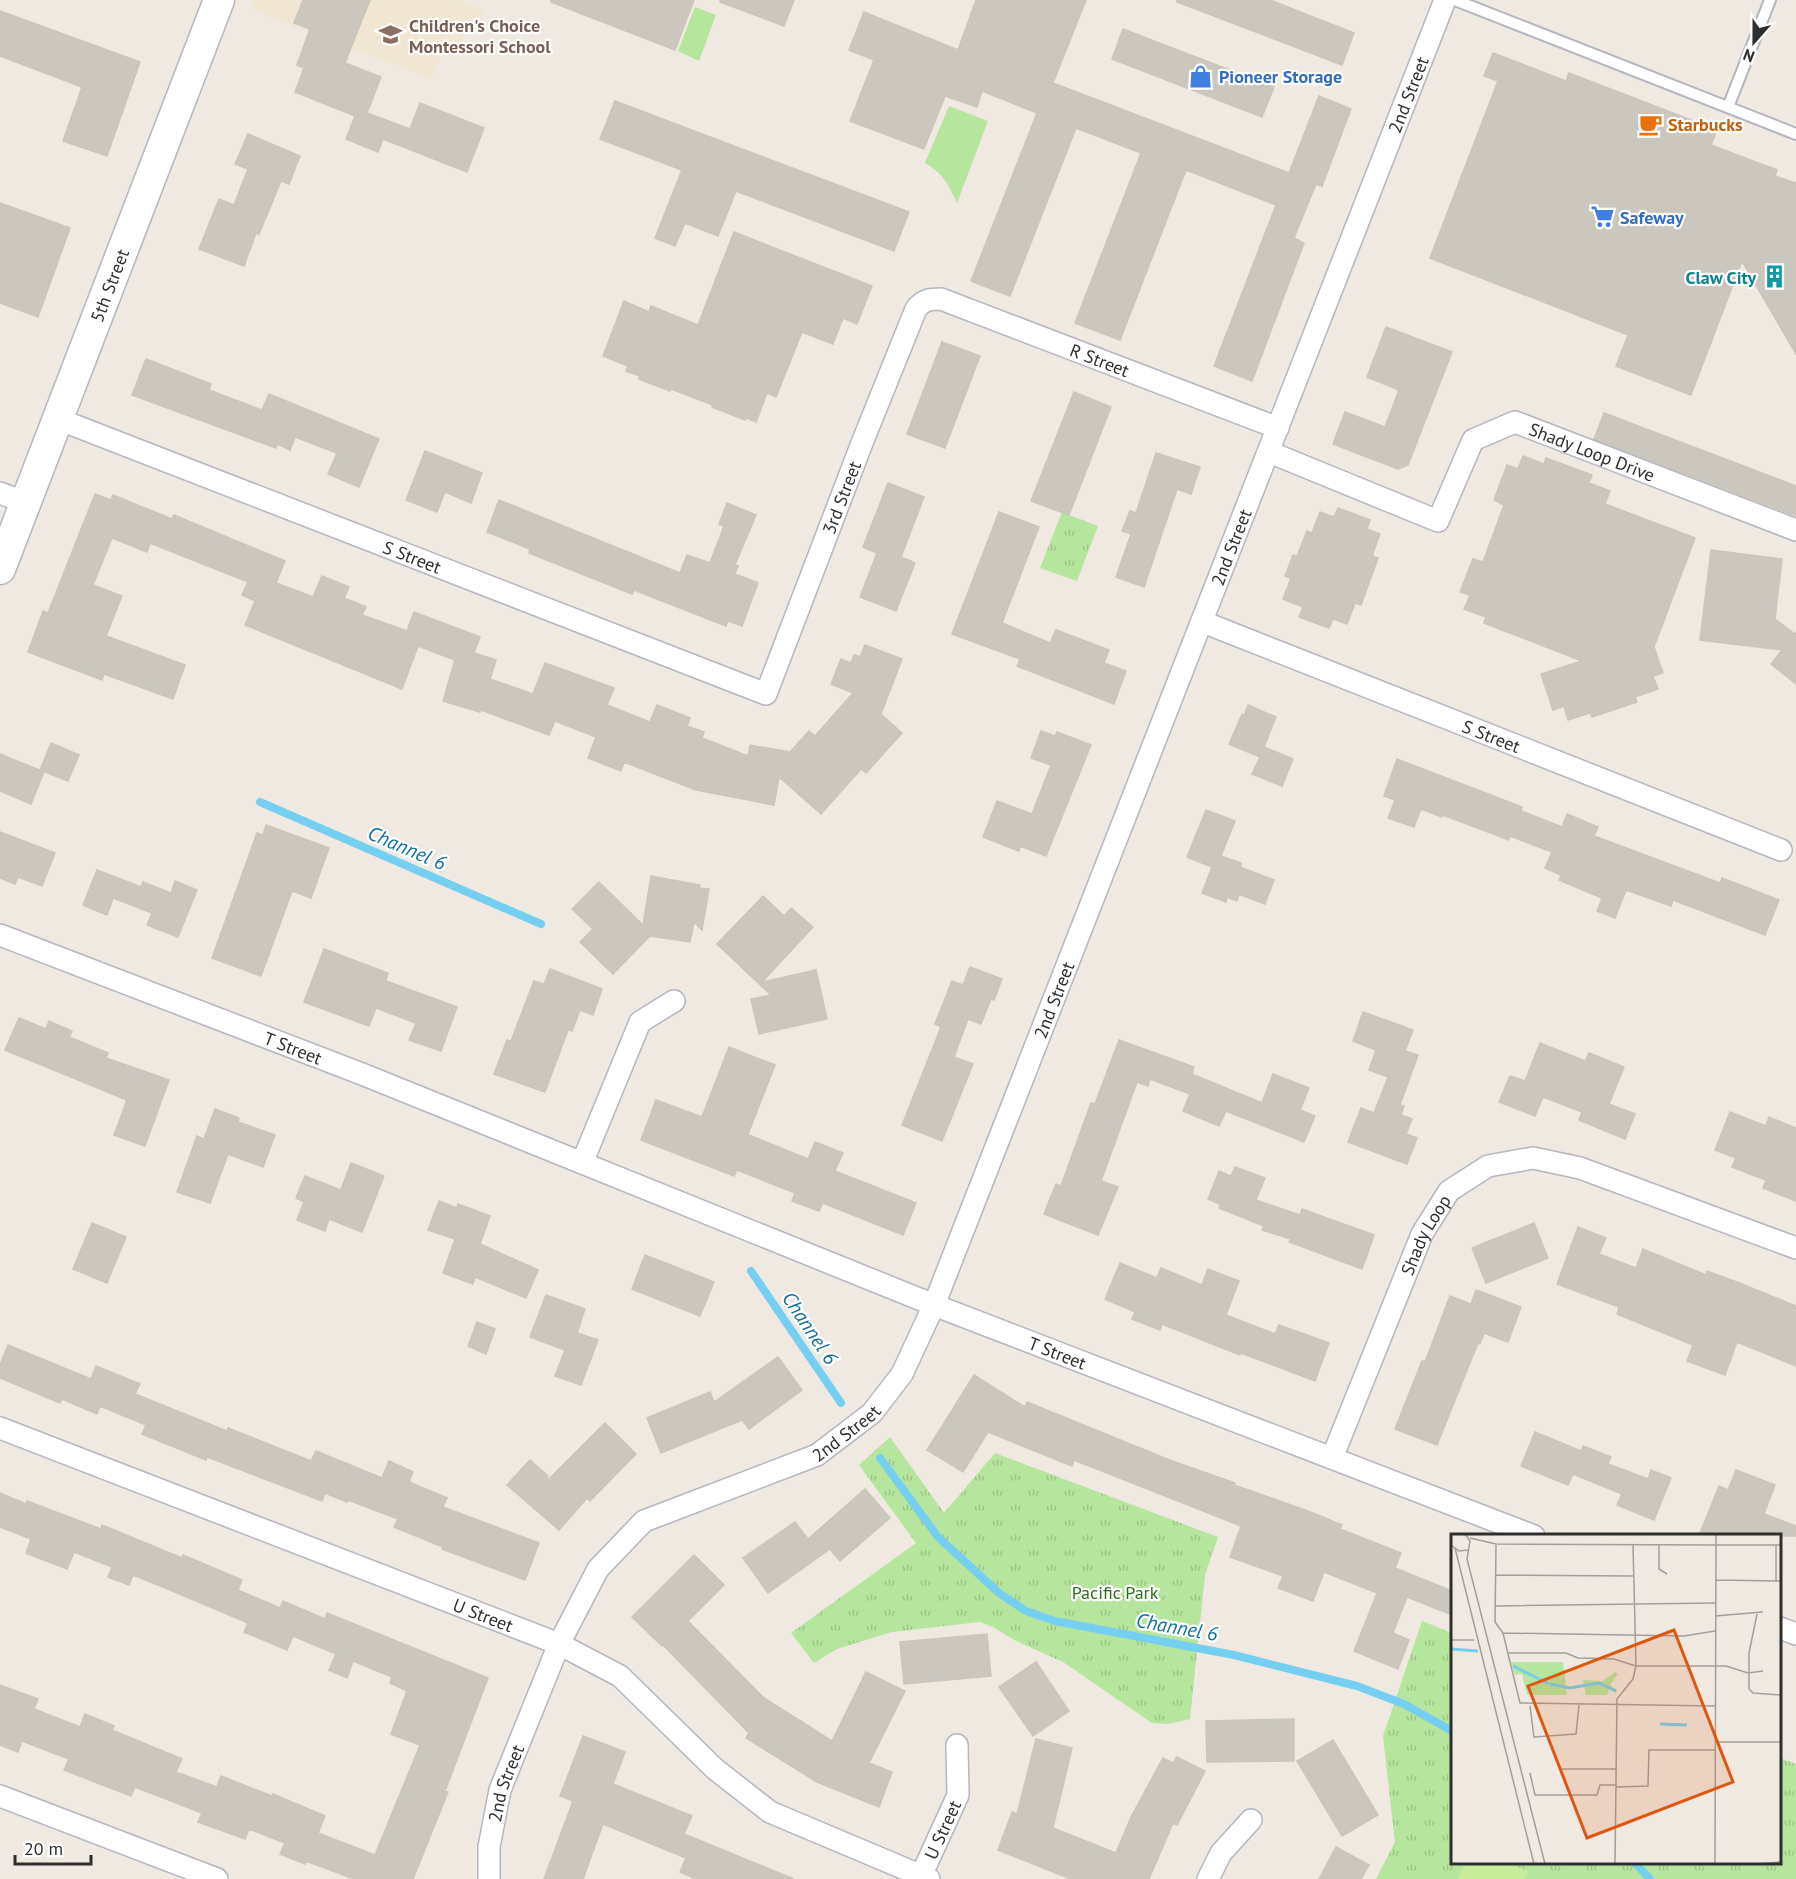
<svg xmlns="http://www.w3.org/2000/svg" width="1796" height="1879" viewBox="0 0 1796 1879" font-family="'PT Sans',sans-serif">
<defs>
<pattern id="park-tufts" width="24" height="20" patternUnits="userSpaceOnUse" patternTransform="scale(1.5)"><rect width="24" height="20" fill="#b6e59e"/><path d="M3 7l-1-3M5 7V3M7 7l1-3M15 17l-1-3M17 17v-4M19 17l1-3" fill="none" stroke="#9dc588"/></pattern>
</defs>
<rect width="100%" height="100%" fill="#efe9e1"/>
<path fill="#f0e6d1" d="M254,0H457L484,10L480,21L468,23L456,52L444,48L432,79L251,9Z"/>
<g fill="#b6e59e">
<path d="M695,7L716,15L699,61L678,51Z"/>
<path d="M949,106L988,121L957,203C948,184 944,174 925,163Z"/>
</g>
<g fill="url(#park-tufts)">
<path d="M1062,512L1098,526L1077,581L1040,568Z"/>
<path d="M890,1437L944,1513L995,1453L1218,1537L1205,1575L1190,1719L1169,1724L1152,1723L1063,1662L1016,1641L993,1627L980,1622L892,1632L837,1649L814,1663L791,1633L916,1543L859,1465Z"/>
<path d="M1422,1621L1452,1633V1862H1780V1758L1796,1764V1879H1376L1395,1842L1383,1736Z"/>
</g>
<path fill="#c9ec9a" d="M1465,1863H1507L1528,1871L1525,1879H1458Z"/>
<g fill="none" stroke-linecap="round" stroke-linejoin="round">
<g stroke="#75cff0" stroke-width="8">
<path d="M260,802L541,924"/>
<path d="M751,1271L841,1403"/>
<path d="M880,1458L938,1537L999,1593L1026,1611L1055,1621L1234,1655L1357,1686L1404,1704L1452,1731"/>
<path d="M1634,1862L1650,1879"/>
</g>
</g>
<g fill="#cbc7bf" stroke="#cbc5ba" stroke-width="1.5">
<path d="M303,0H370L345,63L381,77L367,113L410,129L420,103L484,128L467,172L383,139L378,152L346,139L355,116L295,92L304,68L297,65L310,29L294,23Z"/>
<path d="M551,0H694L675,50L551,2Z"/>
<path d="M720,0H794L784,26L720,2Z"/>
<path d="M976,0H1086L1053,83L1289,173L1319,96L1351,109L1322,186L1316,184L1294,238L1304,243L1252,381L1214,366L1276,205L1186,170L1120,340L1075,323L1141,153L1076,128L1010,296L971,281L1037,113L982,91L977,107L945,96L924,149L850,121L874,60L849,50L864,12L958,50Z"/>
<path d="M1177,0H1270L1354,33L1342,65L1177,2Z"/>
<path d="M0,11L140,62L107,156L63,141L82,87L0,56Z"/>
<path d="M1123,29L1274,87L1262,117L1112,59Z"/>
<path d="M1493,53L1566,81L1569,73L1717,130L1711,145L1777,170L1775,176L1796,183V354L1742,261L1691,395L1616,366L1628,335L1430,258L1498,81L1484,76Z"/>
<path d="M615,101L909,212L894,251L736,191L718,236L685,223L675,246L655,238L682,170L600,139Z"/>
<path d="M248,134L300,156L289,184L281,181L259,234L256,233L244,266L199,249L219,199L234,205L248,169L235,164Z"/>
<path d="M0,203L70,228L38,317L0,303Z"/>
<path d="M734,232L872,286L857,324L843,318L833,344L802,332L776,397L767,393L756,422L746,418L745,420L712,407L713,405L671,389L670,391L639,379L640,376L626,371L628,366L603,356L624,301L649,312L651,306L698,325Z"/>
<path d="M1386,327L1452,352L1408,465L1398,469L1333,444L1345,412L1385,427L1399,390L1367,377Z"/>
<path d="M942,342L980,356L945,448L907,434Z"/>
<path d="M146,359L211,384L209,390L262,410L269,394L379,439L359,487L328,474L337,453L295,437L290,450L277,444L276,448L132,395Z"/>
<path d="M1074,392L1111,407L1069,515L1031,501Z"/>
<path d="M1604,413L1796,486V516L1594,439Z"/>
<path d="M425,451L482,473L471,503L445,492L437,512L406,500Z"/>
<path d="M1156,453L1200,467L1191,494L1177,489L1144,587L1116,577L1131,534L1122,531L1130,511L1136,513Z"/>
<path d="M1523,456L1544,464L1546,458L1592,475L1589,483L1610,491L1605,504L1695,538L1654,647L1663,673L1653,676L1658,689L1635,697L1637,702L1592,717L1590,713L1568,720L1564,706L1553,710L1541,674L1582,661L1484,623L1486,617L1464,609L1470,595L1460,592L1473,559L1483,562L1504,505L1494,500L1507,465L1518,469Z"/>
<path d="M888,483L924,497L901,557L915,563L896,611L860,597L877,553L863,547Z"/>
<path d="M95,494L111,500L113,495L172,519L174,515L285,561L276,583L313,597L322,576L349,587L344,598L366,607L362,615L407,631L414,612L480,637L474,653L496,660L490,679L533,694L545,663L614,688L607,705L650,722L657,705L690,718L687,726L704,732L702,738L748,756L750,745L790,752L809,731L815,736L853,693L831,684L841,659L851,663L854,655L860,657L865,645L902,659L881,714L902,733L866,773L861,769L821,814L779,777L774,805L696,790L624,762L621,771L588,758L596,737L555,721L549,735L481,710L480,712L443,701L455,660L418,646L402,689L245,625L255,601L242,595L248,582L150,543L147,552L112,538L93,585L122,596L106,636L185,665L173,699L104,674L102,680L28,652L43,611L48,613Z"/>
<path d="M499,500L680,573L687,555L710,563L724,526L719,524L727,503L756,515L735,565L738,566L735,574L758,583L742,626L728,621L726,626L634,590L632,594L529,553L530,549L487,532Z"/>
<path d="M1338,508L1370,520L1367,529L1380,534L1372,556L1378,558L1361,605L1355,603L1347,624L1333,619L1329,628L1299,617L1303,607L1283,599L1291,578L1285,576L1293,555L1297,556L1307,531L1312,533L1320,512L1334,517Z"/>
<path d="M999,512L1039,527L1002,623L1050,643L1056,630L1109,650L1104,663L1126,671L1114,704L1017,666L1020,659L952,634Z"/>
<path d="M1711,550L1782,559L1775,619L1795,634L1796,633V684L1771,664L1782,650L1700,640Z"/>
<path d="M1248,705L1276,717L1264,747L1293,759L1282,786L1252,774L1260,757L1229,744L1242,714L1244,716Z"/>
<path d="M1041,731L1055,736L1057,732L1091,745L1046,856L1020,846L1019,851L983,837L997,801L1032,814L1051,765L1031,758Z"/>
<path d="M51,743L79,755L68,781L40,770Z"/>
<path d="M0,754L44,772L31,804L0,791Z"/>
<path d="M1397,759L1522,807L1521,811L1562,827L1567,814L1598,827L1594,836L1720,883L1722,878L1779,900L1765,935L1673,900L1671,906L1626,890L1615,918L1597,911L1602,898L1559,880L1561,875L1545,868L1552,852L1510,836L1509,840L1443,815L1442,817L1421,809L1414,827L1388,818L1395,800L1384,796Z"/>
<path d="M1206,810L1235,821L1221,856L1241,863L1240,867L1274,880L1265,904L1239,894L1237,901L1227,897L1226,902L1202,893L1212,867L1187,857Z"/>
<path d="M266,825L329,848L311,898L292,891L261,976L212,958L257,833L263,835Z"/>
<path d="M0,832L55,853L42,886L18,877L15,884L0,878Z"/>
<path d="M97,870L141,887L143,882L171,893L175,881L197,890L178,937L147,925L152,913L113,898L107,915L83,905Z"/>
<path d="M651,876L700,885L699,888L709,889L702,930L694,922L690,942L650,936L613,974L580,942L593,929L572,909L599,882L643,925Z"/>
<path d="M763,896L784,916L791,908L813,927L762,982L816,970L827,1019L759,1034L751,999L771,995L717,944Z"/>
<path d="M324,949L388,973L386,981L457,1007L441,1051L409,1040L416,1023L376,1008L369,1026L304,1002Z"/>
<path d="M970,967L1002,979L994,1000L991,999L981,1024L968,1019L954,1057L973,1064L942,1141L902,1125L941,1027L935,1024L952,981L963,985Z"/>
<path d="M550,969L602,989L593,1015L580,1010L572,1031L568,1030L545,1092L494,1074L507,1040L511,1041L534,981L544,984Z"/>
<path d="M1363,1012L1413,1030L1405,1051L1418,1055L1400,1105L1404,1106L1401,1115L1412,1119L1406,1134L1417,1138L1407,1164L1348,1142L1361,1108L1374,1113L1388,1077L1369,1070L1376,1050L1353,1041Z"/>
<path d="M19,1018L46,1029L49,1021L72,1031L69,1037L108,1053L106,1058L169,1080L145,1146L114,1135L127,1100L5,1050Z"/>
<path d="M1119,1040L1194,1067L1192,1074L1262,1103L1273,1074L1309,1088L1300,1110L1315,1116L1304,1142L1226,1111L1219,1126L1183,1111L1190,1094L1150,1079L1148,1086L1137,1082L1101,1181L1118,1187L1098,1235L1044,1214L1056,1184L1061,1186L1091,1103L1095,1104Z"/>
<path d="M1540,1043L1585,1061L1589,1053L1624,1067L1609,1104L1635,1114L1625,1139L1579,1120L1582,1112L1543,1097L1535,1116L1499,1102L1510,1076L1525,1081Z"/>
<path d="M729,1047L775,1065L748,1134L749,1135L808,1159L815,1142L843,1153L835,1171L916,1203L903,1235L823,1203L819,1211L792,1201L795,1193L737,1170L734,1176L641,1140L656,1100L702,1117Z"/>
<path d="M215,1109L239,1118L238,1122L275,1135L263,1167L228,1154L210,1203L177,1192L197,1136L204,1139Z"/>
<path d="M1730,1112L1766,1126L1769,1117L1796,1128V1201L1763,1188L1766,1180L1732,1167L1736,1158L1715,1150Z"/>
<path d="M351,1163L384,1176L362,1232L329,1219L325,1231L297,1220L304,1202L296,1198L305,1176L341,1190Z"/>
<path d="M1235,1167L1265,1178L1256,1200L1300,1215L1302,1209L1374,1235L1362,1269L1289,1242L1291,1239L1262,1230L1264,1226L1219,1208L1220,1204L1208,1199L1219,1171L1231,1176Z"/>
<path d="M439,1201L457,1208L458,1204L490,1216L480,1244L538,1270L526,1298L475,1277L473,1284L443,1273L455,1239L428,1230Z"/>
<path d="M92,1223L126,1237L107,1283L73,1269Z"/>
<path d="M1534,1223L1548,1258L1486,1283L1472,1248Z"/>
<path d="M1578,1227L1606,1238L1599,1254L1636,1268L1643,1249L1706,1275L1707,1271L1742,1284L1796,1306V1366L1737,1342L1725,1375L1687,1361L1693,1345L1617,1314L1619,1307L1557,1284Z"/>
<path d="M645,1255L714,1282L700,1316L632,1289Z"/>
<path d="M1120,1263L1157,1278L1161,1268L1202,1285L1208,1269L1239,1281L1226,1315L1275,1334L1279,1325L1329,1343L1315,1381L1241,1353L1240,1355L1162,1324L1160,1330L1132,1319L1135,1312L1105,1299Z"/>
<path d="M1476,1290L1521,1307L1508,1342L1484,1333L1480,1344L1478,1343L1437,1445L1395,1429L1422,1361L1425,1362L1450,1296L1471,1304Z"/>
<path d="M546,1295L585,1309L577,1333L598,1340L581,1385L555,1376L565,1350L530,1337Z"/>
<path d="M477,1322L495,1329L486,1354L468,1346Z"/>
<path d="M8,1345L91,1379L96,1366L140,1384L135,1394L227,1431L228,1428L311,1461L316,1451L382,1478L389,1461L413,1472L409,1482L447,1498L443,1507L539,1543L525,1580L442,1549L443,1547L394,1527L398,1519L348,1500L347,1502L325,1493L322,1501L207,1457L206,1460L142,1434L146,1425L100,1406L97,1414L62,1399L60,1403L0,1378V1365Z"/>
<path d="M778,1357L802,1390L749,1429L742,1420L661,1453L647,1418L710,1392L714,1402Z"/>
<path d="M974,1375L1025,1407L1027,1402L1172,1461L1235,1483L1234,1485L1308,1511L1342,1525L1340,1529L1401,1553L1395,1568L1452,1591V1615L1407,1597L1393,1633L1409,1640L1398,1669L1354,1651L1377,1593L1324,1572L1313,1601L1278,1588L1283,1576L1230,1557L1241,1526L1074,1460L1072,1466L988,1432L963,1472L927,1450Z"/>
<path d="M605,1423L636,1454L590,1501L587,1498L559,1530L507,1485L530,1460L548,1476L545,1483Z"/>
<path d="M1535,1432L1581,1451L1583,1446L1611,1457L1608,1464L1648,1479L1651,1470L1671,1478L1654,1520L1617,1505L1622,1494L1573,1474L1568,1485L1521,1466Z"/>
<path d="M1736,1470L1775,1485L1764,1514L1796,1526V1536H1699L1719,1486L1728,1490Z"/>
<path d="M865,1489L890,1518L840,1561L830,1549L768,1593L743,1558L795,1522L808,1539Z"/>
<path d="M0,1493L26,1504L27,1501L101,1529L102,1525L182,1558L183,1555L242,1580L238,1590L280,1608L283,1601L325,1619L327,1613L488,1678L445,1791L448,1792L413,1879H354L306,1861L305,1864L280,1854L285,1843L249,1829L245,1839L198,1822L202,1813L135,1787L131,1796L64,1770L69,1759L22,1741L18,1752L0,1745V1685L38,1699L34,1709L80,1727L85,1714L114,1726L112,1730L182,1759L176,1772L217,1787L221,1776L272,1796L273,1794L325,1816L318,1833L375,1855L420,1745L391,1734L407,1691L390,1683L392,1677L353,1661L347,1678L329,1670L336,1654L293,1636L287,1650L244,1632L248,1623L163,1587L133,1575L129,1585L108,1577L112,1567L74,1552L67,1569L26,1553L31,1539L0,1527Z"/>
<path d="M694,1555L724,1585L688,1621L764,1698L832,1741L866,1672L905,1691L869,1763L892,1772L879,1807L817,1782L746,1738L749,1733L663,1645L662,1646L632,1617Z"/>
<path d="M987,1634L991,1676L904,1684L900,1642Z"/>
<path d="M1036,1662L1069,1711L1033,1736L999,1687Z"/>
<path d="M1294,1719V1761L1207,1762L1206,1721Z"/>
<path d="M583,1736L625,1752L613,1784L692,1816L684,1834L794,1879H696L680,1872L686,1858L603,1824L583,1879H544L573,1801L560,1796Z"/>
<path d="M1036,1739L1072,1748L1053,1828L1116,1853L1131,1817L1163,1758L1173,1763L1177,1757L1205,1771L1177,1825L1173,1823L1149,1879H1071L998,1850L1012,1812L1017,1814Z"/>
<path d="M1333,1740L1378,1815L1342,1836L1297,1761Z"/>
<path d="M1336,1847L1369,1865L1361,1879H1319Z"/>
</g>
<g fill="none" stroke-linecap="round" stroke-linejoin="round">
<defs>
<g id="service">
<path d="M1455,0L1796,134"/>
<path d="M1728,107L1770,0"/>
</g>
<g id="minor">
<path id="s1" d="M58,419L766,694L862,443L916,309C923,300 929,299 941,299L1278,428"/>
<path id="s2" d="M1269,452L1438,521L1473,440L1515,422L1796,530"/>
<path d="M0,493L26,503"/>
<path id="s3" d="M1203,622L1781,850"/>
<path id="s4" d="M0,935L362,1074L934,1305L1534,1536"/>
<path d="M582,1163L640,1022L674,1001"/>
<path id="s5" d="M0,1428L559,1644L620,1676L715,1769L770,1812L929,1879"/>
<path id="s6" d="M1332,1458L1422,1234L1449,1191L1488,1166L1533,1158L1580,1168L1796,1248"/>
<path d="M1780,1628L1796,1634"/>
<path d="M0,1796L217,1879"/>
<path id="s7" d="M921,1876L958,1795L957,1745"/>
<path id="s8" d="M489,1879V1847L500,1790L559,1644L598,1569L644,1521L817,1455L872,1413L902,1374L934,1305L1445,0"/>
<path d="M1208,1879L1221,1853L1251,1820"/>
</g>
<g id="secondary">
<path id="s9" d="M0,569L219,0"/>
</g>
</defs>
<use href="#service" stroke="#b4b7c1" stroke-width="14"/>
<use href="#minor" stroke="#b4b7c1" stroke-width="24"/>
<use href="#secondary" stroke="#b4b7c1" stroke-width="33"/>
<use href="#service" stroke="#fff" stroke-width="10"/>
<use href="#minor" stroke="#fff" stroke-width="21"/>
<use href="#secondary" stroke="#fff" stroke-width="30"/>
</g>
<defs>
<symbol id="school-bare" viewBox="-9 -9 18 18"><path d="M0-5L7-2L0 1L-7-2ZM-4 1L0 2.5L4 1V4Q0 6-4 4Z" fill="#8d6e63" stroke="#fff" stroke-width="2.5" paint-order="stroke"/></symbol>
<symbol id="shop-bare" viewBox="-9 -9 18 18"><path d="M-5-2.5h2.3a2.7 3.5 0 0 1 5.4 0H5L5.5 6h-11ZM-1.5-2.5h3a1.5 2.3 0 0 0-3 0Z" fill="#3f7fe0" stroke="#fff" stroke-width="2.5" paint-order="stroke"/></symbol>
<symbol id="cafe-bare" viewBox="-9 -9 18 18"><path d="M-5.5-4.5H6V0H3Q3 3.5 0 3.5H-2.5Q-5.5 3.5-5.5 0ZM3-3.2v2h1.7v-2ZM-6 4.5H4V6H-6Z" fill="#e8710a" stroke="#fff" stroke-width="2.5" paint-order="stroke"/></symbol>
<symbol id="supermarket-bare" viewBox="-9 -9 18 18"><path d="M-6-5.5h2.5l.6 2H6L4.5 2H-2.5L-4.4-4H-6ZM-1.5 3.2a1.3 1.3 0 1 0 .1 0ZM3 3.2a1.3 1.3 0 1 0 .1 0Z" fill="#3f7fe0" stroke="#fff" stroke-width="2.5" paint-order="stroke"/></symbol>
<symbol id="building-bare" viewBox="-9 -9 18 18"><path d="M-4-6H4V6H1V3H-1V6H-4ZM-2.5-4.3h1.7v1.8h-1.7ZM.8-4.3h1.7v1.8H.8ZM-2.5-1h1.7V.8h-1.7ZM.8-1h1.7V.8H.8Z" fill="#0f9aa8" stroke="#fff" stroke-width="2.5" paint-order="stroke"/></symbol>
</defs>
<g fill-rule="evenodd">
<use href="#school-bare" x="374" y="18" width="33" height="33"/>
<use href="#shop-bare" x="1184" y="60" width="33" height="33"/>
<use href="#cafe-bare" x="1634" y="108" width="33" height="33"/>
<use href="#supermarket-bare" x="1586" y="200" width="33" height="33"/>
<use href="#building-bare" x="1758" y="260" width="33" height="33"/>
</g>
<g text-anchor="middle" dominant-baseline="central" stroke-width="4.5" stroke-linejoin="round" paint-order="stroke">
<g font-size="18" font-weight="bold" fill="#785e54" stroke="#fff" text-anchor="start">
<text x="409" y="25">Children's Choice<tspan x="409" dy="21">Montessori School</tspan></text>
</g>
<g font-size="18" font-weight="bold" fill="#366cbe" stroke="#fff" text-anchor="start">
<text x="1219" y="76">Pioneer Storage</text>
<text x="1620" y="217">Safeway</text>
</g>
<g font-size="18" fill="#2e2e2e" stroke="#fff">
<text stroke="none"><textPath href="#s8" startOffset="2078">2nd Street</textPath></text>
<text stroke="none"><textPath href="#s9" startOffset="304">5th Street</textPath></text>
<text stroke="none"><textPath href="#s1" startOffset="1371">R Street</textPath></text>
<text stroke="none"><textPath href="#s2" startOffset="399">Shady Loop Drive</textPath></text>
<text stroke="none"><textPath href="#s1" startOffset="970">3rd Street</textPath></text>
<text stroke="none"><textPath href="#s8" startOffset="1592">2nd Street</textPath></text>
<text stroke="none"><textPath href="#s1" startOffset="380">S Street</textPath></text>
<text stroke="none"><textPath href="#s3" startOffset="310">S Street</textPath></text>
<text stroke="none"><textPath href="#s8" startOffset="1106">2nd Street</textPath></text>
<text stroke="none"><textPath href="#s4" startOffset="314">T Street</textPath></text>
<text stroke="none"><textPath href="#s6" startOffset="242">Shady Loop</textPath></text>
<text stroke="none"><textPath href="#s4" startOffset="1137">T Street</textPath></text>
<text stroke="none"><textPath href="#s8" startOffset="620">2nd Street</textPath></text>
<text stroke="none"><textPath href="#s5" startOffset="518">U Street</textPath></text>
<text stroke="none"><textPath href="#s8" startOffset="98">2nd Street</textPath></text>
<text stroke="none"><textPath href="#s7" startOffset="51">U Street</textPath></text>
</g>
<g font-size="18" font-weight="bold" fill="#c56008" stroke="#fff" text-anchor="start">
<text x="1668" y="124">Starbucks</text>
</g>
<g font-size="18" font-weight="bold" fill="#0d838f" stroke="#fff" text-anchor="end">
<text x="1756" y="277">Claw City</text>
</g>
<g font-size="18" fill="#2c6e1b" stroke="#fff">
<text x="1115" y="1592">Pacific Park</text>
</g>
<g font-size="20" font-style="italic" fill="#0d6fa3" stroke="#fff">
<text transform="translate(407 848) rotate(23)">Channel 6</text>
<text transform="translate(810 1328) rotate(56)">Channel 6</text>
<text transform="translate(1177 1627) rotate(10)">Channel 6</text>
</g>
</g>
<g transform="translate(1451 1534)">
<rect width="330" height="330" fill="#efe9e1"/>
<path d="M60,128H112L116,161H76L71,140L64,141ZM164,138L167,140L159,151L166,156L165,159L158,155L156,161H135L132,146L152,147Z" fill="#b6e59e"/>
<path fill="none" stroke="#75cff0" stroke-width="3" d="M0,115L27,117M62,132L98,150M99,150L119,154L148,149L165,157M209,190L236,191"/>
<path fill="none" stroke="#a29e99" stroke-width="1.5" d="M14,0L19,7L16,25L94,330M265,0V11H330M19,4L45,10L265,11L264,330M0,11L8,17L17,16M45,11L44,88L52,99L69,169L264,172M208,11V35L216,40M325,11V47M4,14L83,330M45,41L182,42M265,46L330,47M45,72L264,69M306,80L298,119V155L302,159L330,161M264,82L312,78M52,99L233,102L264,97M0,106H23M57,119H115L127,124L163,125L185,132H275L297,139L312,137M79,172L83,203L125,200L128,171M264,208H330M111,235H165M79,239L84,261H146L149,251H165M165,253L197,252L198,216H264M164,330L166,165L182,145L185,132L182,11M308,330L330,328"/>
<path fill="#df570e" fill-opacity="0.15" stroke="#df570e" stroke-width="3" d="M223,96L282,248L136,304L77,152Z"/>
<rect width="330" height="330" fill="none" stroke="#2e2e2e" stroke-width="3"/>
</g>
<g transform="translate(1754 42) rotate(201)" stroke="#ffffff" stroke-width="4.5" paint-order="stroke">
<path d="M0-4.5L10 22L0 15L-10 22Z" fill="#2e2e2e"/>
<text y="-9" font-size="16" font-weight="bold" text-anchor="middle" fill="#2e2e2e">N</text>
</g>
<path d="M15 1855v9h76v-9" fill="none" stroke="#2e2e2e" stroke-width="3"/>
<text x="24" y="1855" font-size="18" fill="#2e2e2e" stroke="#ffffff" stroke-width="4.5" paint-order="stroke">20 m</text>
</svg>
